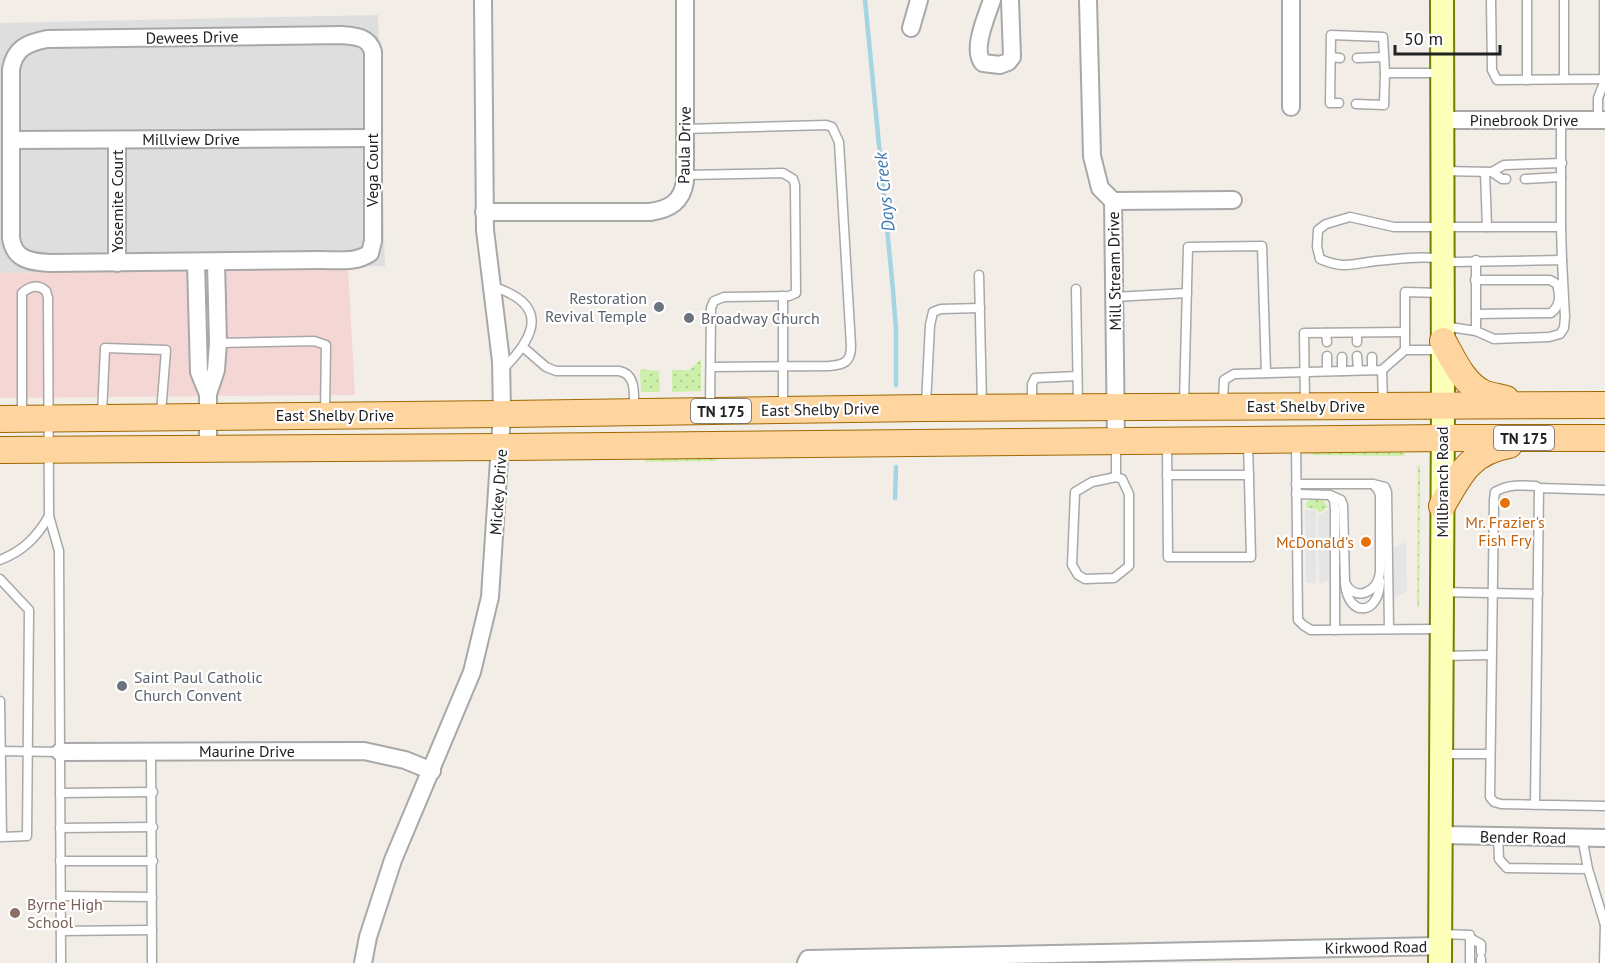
<svg xmlns="http://www.w3.org/2000/svg" width="1605" height="963" viewBox="0 0 1605 963" font-family="'PT Sans',sans-serif">
<defs>
<pattern id="grass-dots" width="8" height="8" patternUnits="userSpaceOnUse" patternTransform="scale(1.5)"><rect width="8" height="8" fill="#ccf0a9"/><path d="M2 2h.1M6 6h.1" fill="none" stroke="#afce91" stroke-width="1.8" stroke-linecap="round"/></pattern>
</defs>
<rect width="100%" height="100%" fill="#f2eee7"/>
<path fill="#dfdede" d="M378,15L385,266L0,273V23Z"/>
<path fill="#f4d6d5" d="M348,268L355,395L0,398V273Z"/>
<g fill="url(#grass-dots)">
<path d="M701,359V391L672,392V370H689Z"/>
<path d="M640,369L659,371L660,392H641Z"/>
<path d="M1312,453L1400,452L1405,453L1404,456L1311,455Z"/>
<path d="M717,458V461L645,462V459Z"/>
<path d="M1420,465L1419,607H1417L1418,473L1417,466Z"/>
<path d="M1311,498L1323,500L1328,507L1319,513L1317,509L1306,508V503Z"/>
</g>
<g fill="#e5e5e5">
<path d="M1329,509V579L1319,584L1318,516Z"/>
<path d="M1305,510H1316V583H1306Z"/>
<path d="M1406,542L1407,591L1394,598V547Z"/>
</g>
<g fill="none" stroke-linecap="round" stroke-linejoin="round">
<g stroke="#a4d5e3" stroke-width="4.5">
<path d="M865,0L893,290L896,330V385"/>
<path d="M895,498L896,467"/>
</g>
<defs>
<g id="lane">
<path d="M1491,0L1492,70L1497,80L1604,79V0"/>
<path d="M1527,0V80"/>
<path d="M1564,0V79"/>
<path d="M1331,57L1340,58"/>
<path d="M1357,58L1384,57"/>
<path d="M1339,103H1330L1331,35L1383,37L1385,73H1442"/>
<path d="M1356,104L1384,105L1385,73"/>
<path d="M1598,120V98L1605,80"/>
<path d="M685,129L826,125L832,127L839,142L851,346C851,362 844,365 829,366L711,367"/>
<path d="M1444,171L1492,172L1504,165L1562,163"/>
<path d="M1485,172L1487,227"/>
<path d="M1492,172L1502,179H1506"/>
<path d="M685,175L783,173L793,179L795,185L796,293L789,296L724,297L714,301L711,308L710,408"/>
<path d="M1525,179L1561,177"/>
<path d="M1561,227L1562,260"/>
<path d="M1476,260V331"/>
<path d="M979,275L982,404"/>
<path d="M1475,280H1550L1557,284C1560,295 1561,305 1551,313L1476,314"/>
<path d="M491,286C550,304 537,336 501,371"/>
<path d="M1076,289L1078,404"/>
<path d="M783,296V407"/>
<path d="M1114,297L1187,293"/>
<path d="M1443,326L1476,331L1494,339L1549,337L1560,334L1564,328L1565,317L1562,260L1455,262C1431,254 1401,259 1376,261C1352,264 1343,269 1320,259L1317,247L1318,230L1326,224L1350,217L1394,227H1561V121"/>
<path d="M1326,333L1327,342"/>
<path d="M1357,333V342"/>
<path d="M218,343L314,341L326,345L325,412"/>
<path d="M524,348L546,367L556,371H619C636,374 634,393 634,408"/>
<path d="M1405,350H1440"/>
<path d="M1327,356V371"/>
<path d="M1357,356L1358,370"/>
<path d="M1342,357V371"/>
<path d="M1372,370V357"/>
<path d="M1382,370L1383,402"/>
<path d="M1184,403L1188,247L1262,246L1266,373"/>
<path d="M1223,403L1224,380L1234,374L1382,370L1405,350V292L1442,293"/>
<path d="M1305,403L1304,333L1405,332"/>
<path d="M926,404L930,325L933,312L941,309L980,308"/>
<path d="M1032,404V384L1035,378L1077,376"/>
<path d="M102,414L105,348L166,350L161,413"/>
<path d="M22,416V293C30,286 38,284 46,291L48,298L49,516L59,551L61,963"/>
<path d="M1296,443L1298,620L1303,625L1311,630L1440,629"/>
<path d="M1116,444V477"/>
<path d="M1167,444L1168,557H1251L1248,442"/>
<path d="M1167,475H1249"/>
<path d="M1116,477L1122,479L1129,494V566L1114,578L1085,579L1078,575L1072,565L1075,492L1092,482Z"/>
<path d="M1296,484H1373L1385,487L1387,492L1389,629"/>
<path d="M1539,488L1605,490"/>
<path d="M1296,494L1330,495L1334,500L1335,509V630"/>
<path d="M1330,495L1341,500L1343,505L1345,582C1353,602 1379,594 1380,571V495L1378,490L1373,484"/>
<path d="M0,560C23,551 37,537 49,516"/>
<path d="M0,579L29,610L27,836L2,837L0,701"/>
<path d="M1345,583C1348,619 1380,615 1380,581"/>
<path d="M1442,592L1538,594"/>
<path d="M1442,656L1491,655"/>
<path d="M0,751L60,752"/>
<path d="M151,751L152,963"/>
<path d="M1441,754H1490"/>
<path d="M60,793L153,792"/>
<path d="M1535,805L1539,488L1536,486C1522,485 1508,484 1495,492L1494,500L1490,797L1494,802L1501,804L1605,806"/>
<path d="M60,828L153,827"/>
<path d="M1498,836L1499,859L1507,868L1588,869L1582,837"/>
<path d="M60,861H153"/>
<path d="M1588,869L1605,925"/>
<path d="M61,896L152,897"/>
<path d="M61,931L152,930"/>
<path d="M1442,934L1470,935V963"/>
<path d="M1470,938L1481,944V952"/>
<path d="M1481,959V963"/>
<path d="M1604,963L1605,925"/>
</g>
<g id="street">
<path d="M992,0C987,15 971,50 983,63L1000,65L1008,62L1012,57L1010,0"/>
<path d="M1088,0L1092,156L1100,188L1113,201L1116,441"/>
<path d="M911,28L919,0"/>
<path d="M341,35C354,36 369,36 373,52V241L370,253C356,263 337,260 321,260L50,263C31,262 14,260 11,238V69C15,48 27,43 47,39Z"/>
<path d="M1291,107V0"/>
<path d="M1443,120H1605"/>
<path d="M11,140L372,138"/>
<path d="M1113,201L1233,200"/>
<path d="M484,212H650C670,209 682,202 685,181V0"/>
<path d="M117,263V140"/>
<path d="M196,263L199,372L208,394"/>
<path d="M208,449V394L216,370L218,343L216,262"/>
<path d="M60,752L364,751L405,760L432,771"/>
<path d="M1441,835L1605,838"/>
<path d="M363,963L368,937L393,860L472,672L490,597L502,414L501,361L485,230L483,0"/>
<path d="M806,963L808,959L1440,946"/>
</g>
<path id="secondary" d="M1440,963L1443,406L1442,0"/>
<g id="primary">
<path d="M1443,341C1453,359 1463,383 1483,393C1490,396 1499,397 1506,399"/>
<path d="M0,419L502,414L926,408L1605,405"/>
<path d="M0,450L501,447L1443,438H1605"/>
<path d="M1442,506C1460,474 1470,452 1509,445"/>
</g>
</defs>
<use href="#lane" stroke="#a8a8a8" stroke-width="11"/>
<use href="#street" stroke="#a8a8a8" stroke-width="20"/>
<use href="#secondary" stroke="#728000" stroke-width="26"/>
<use href="#primary" stroke="#9e6900" stroke-width="28"/>
<use href="#lane" stroke="#fff" stroke-width="8"/>
<use href="#street" stroke="#fff" stroke-width="16"/>
<use href="#secondary" stroke="#fcffb8" stroke-width="22"/>
<use href="#primary" stroke="#ffd59f" stroke-width="26"/>
</g>
<g fill="#6b7280" stroke="#fff" stroke-width="2">
<circle cx="659" cy="307" r="6"/>
<circle cx="689" cy="318" r="6"/>
<circle cx="122" cy="686" r="6"/>
</g>
<g fill="#e8710a" stroke="#fff" stroke-width="2">
<circle cx="1505" cy="503" r="6"/>
<circle cx="1366" cy="542" r="6"/>
</g>
<circle fill="#8d6e63" stroke="#fff" stroke-width="2" cx="15" cy="913" r="6"/>
<g text-anchor="middle" dominant-baseline="central" stroke-width="4.5" stroke-linejoin="round" paint-order="stroke">
<g fill="#fff" stroke="#646464" stroke-width="1.5">
<rect x="691" y="399" width="60" height="24" rx="4.5"/>
<rect x="1494" y="426" width="60" height="24" rx="4.5"/>
</g>
<g font-size="15" font-weight="bold" fill="#212121">
<text x="721" y="411">TN 175</text>
<text x="1524" y="438">TN 175</text>
</g>
<g font-size="16" fill="#212121" stroke="#fff">
<text transform="translate(192 37) rotate(-1)">Dewees Drive</text>
<text x="1524" y="120">Pinebrook Drive</text>
<text x="191" y="139">Millview Drive</text>
<text transform="translate(684 145) rotate(-89)">Paula Drive</text>
<text transform="translate(372 170) rotate(-90)">Vega Court</text>
<text transform="translate(117 201) rotate(-90)">Yosemite Court</text>
<text transform="translate(1114 271) rotate(-91)">Mill Stream Drive</text>
<text x="1306" y="406">East Shelby Drive</text>
<text transform="translate(820 409) rotate(-1)">East Shelby Drive</text>
<text x="335" y="415">East Shelby Drive</text>
<text transform="translate(1442 482) rotate(-90)">Millbranch Road</text>
<text transform="translate(498 492) rotate(-86)">Mickey Drive</text>
<text x="247" y="751">Maurine Drive</text>
<text transform="translate(1523 837) rotate(1)">Bender Road</text>
<text transform="translate(1376 947) rotate(-1)">Kirkwood Road</text>
</g>
<g font-size="16" fill="#5b616d" stroke="#fff" text-anchor="start">
<text x="647" y="298" text-anchor="end">Restoration<tspan x="647" dy="18">Revival Temple</tspan></text>
<text x="701" y="318">Broadway Church</text>
<text x="134" y="677">Saint Paul Catholic<tspan x="134" dy="18">Church Convent</tspan></text>
</g>
<g font-size="16" fill="#c56008" stroke="#fff">
<text x="1505" y="522">Mr. Frazier's<tspan x="1505" dy="18">Fish Fry</tspan></text>
<text x="1354" y="542" text-anchor="end">McDonald's</text>
</g>
<g font-size="16" fill="#785e54" stroke="#fff" text-anchor="start">
<text x="27" y="904">Byrne High<tspan x="27" dy="18">School</tspan></text>
</g>
<g font-size="18" font-style="italic" fill="#407ab2" stroke="#fff">
<text transform="translate(884 192) rotate(-96)">Days Creek</text>
</g>
</g>
<path d="M1395 45v9h105v-9" fill="none" stroke="#212121" stroke-width="3"/>
<text x="1404" y="45" font-size="18" fill="#212121" stroke="#ffffff" stroke-width="4.5" paint-order="stroke">50 m</text>
</svg>
